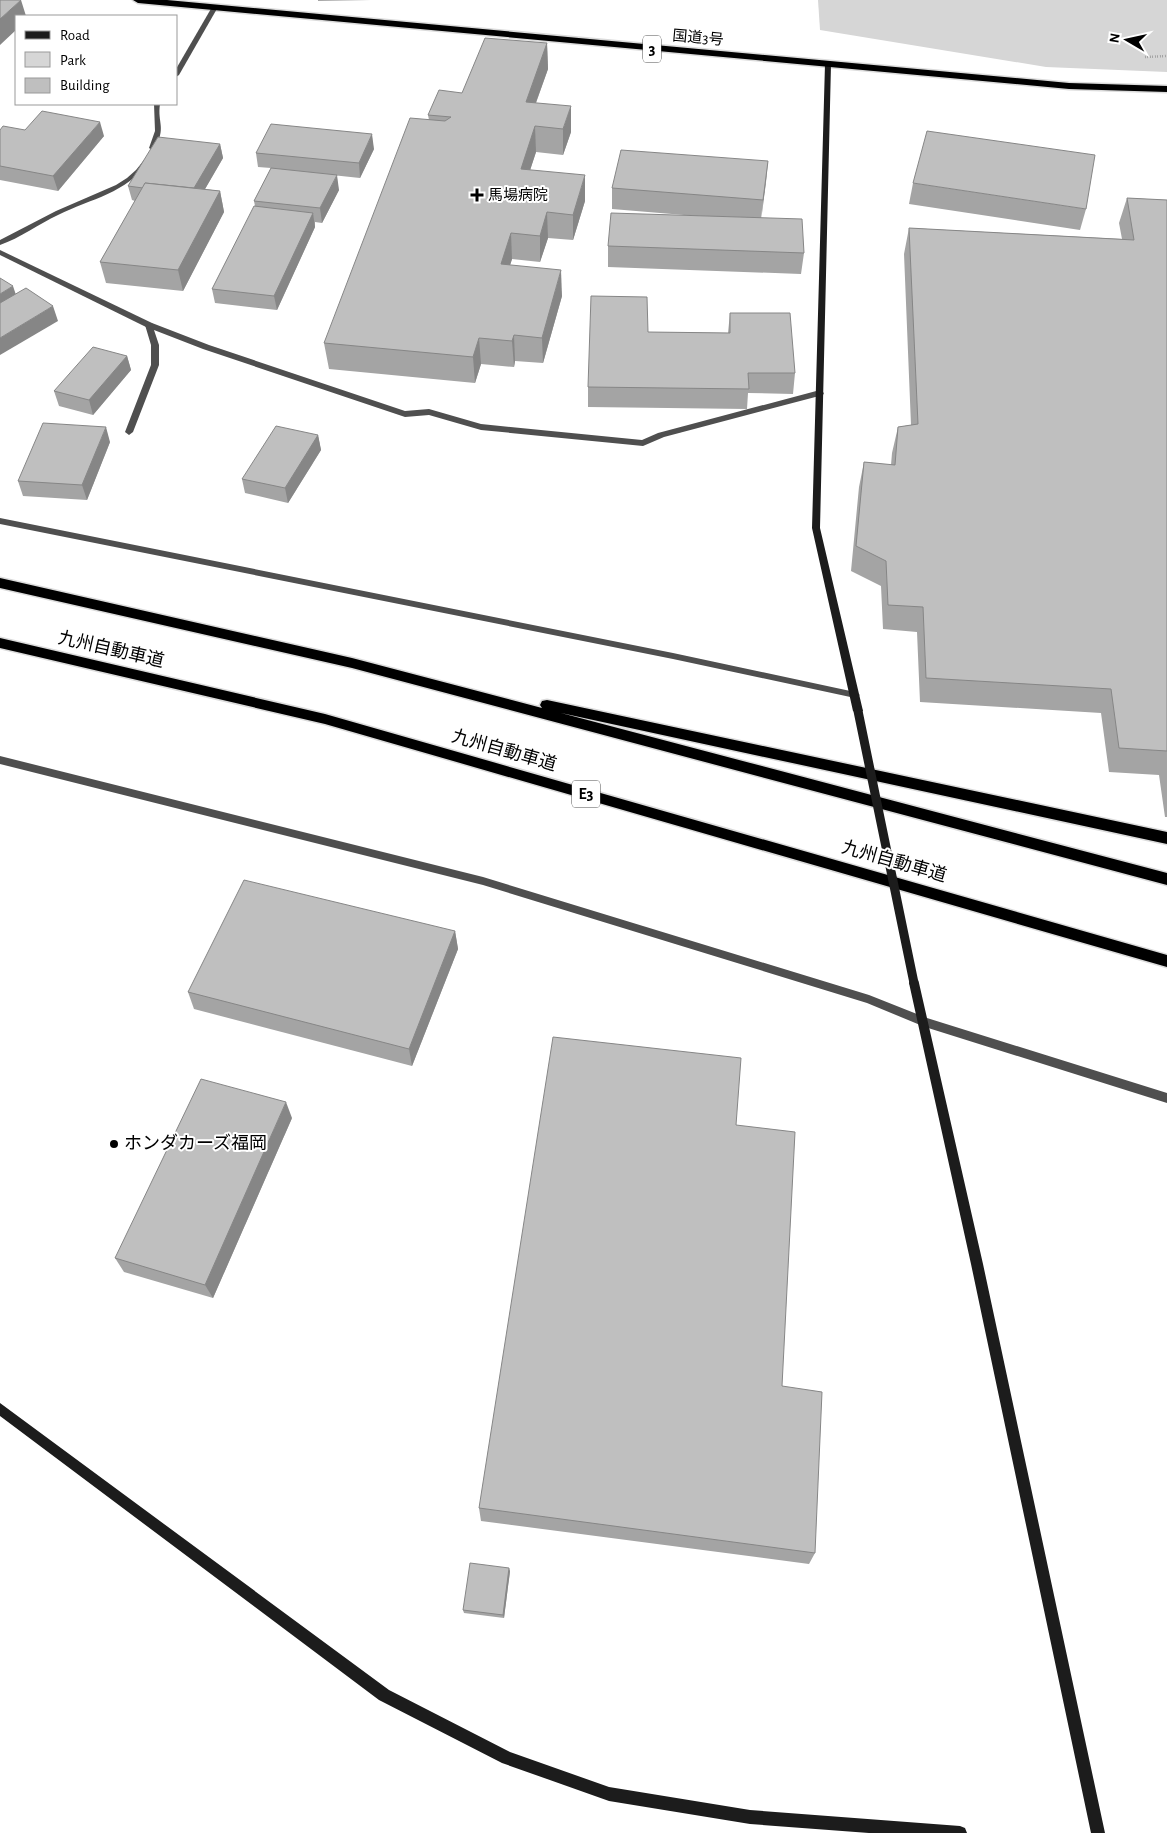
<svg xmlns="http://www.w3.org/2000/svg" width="1167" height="1833" viewBox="0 0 1167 1833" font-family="'Alegreya Sans','Noto Sans JP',sans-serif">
<rect width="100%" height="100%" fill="#fff"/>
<path fill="#d6d6d6" d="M818,0H1167V72L1046,67L820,30Z"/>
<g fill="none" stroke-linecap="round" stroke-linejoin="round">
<defs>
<g id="highway">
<path d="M133,0H167L1069,83L1167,86V92L1069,89L138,3Z"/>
<path d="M0,578L352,658L542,708L540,705L542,701L547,700L1167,832V844L561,713L1167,873V885L352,668L0,588Z"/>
<path d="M0,638L325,714L1167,955V967L325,724L0,648Z"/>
</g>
</defs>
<use href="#highway" stroke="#dbdbdb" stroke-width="3"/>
<path stroke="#717171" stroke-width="2.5" stroke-dasharray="0.5 2" stroke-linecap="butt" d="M1145,57L1167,56"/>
<path fill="#4f4f4f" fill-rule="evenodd" d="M146,323H152L209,345L405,411L429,409L481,424L642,440L658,433L820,390L824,393L823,395L664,437L643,446L481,430L429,415L405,417L203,349L154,330L159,345V365L133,432L129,435L125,432L151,365V345L145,325Z"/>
<g fill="#4f4f4f" fill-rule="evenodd">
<path d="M215,5L218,7L179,75L176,77V69L212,7Z"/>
<path d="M154,104H160C157,123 167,128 154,149L152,150L149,148L155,131Z"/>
<path d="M146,159L149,161C126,194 92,198 58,215C39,224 20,238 0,245V240L56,211L116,185L127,178L136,170L144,160Z"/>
<path d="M0,250L152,323L153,325L149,327H146L0,255Z"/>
<path d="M0,518L673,653L855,692L860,695L855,698L673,659L0,524Z"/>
<path d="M0,756L483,877L869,995L927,1018L1167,1093V1103L925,1027L867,1003L483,885L0,764Z"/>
</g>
<g fill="#1c1c1c" fill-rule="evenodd">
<path d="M828,62L831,64L820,528L863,711L858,714L853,711L812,528L825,64Z"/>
<path d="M914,979L918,980L919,983L983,1264L1105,1833H1091L971,1264L909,983L910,980Z"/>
<path d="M0,1403L389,1690L510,1752L609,1787L750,1810L960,1826L965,1828L967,1833H869L750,1824L609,1801L502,1763L379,1700L0,1416Z"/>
</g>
<use href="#highway" fill="#000" fill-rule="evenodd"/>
<path stroke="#1c1c1c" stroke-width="9" d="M858,711L914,983"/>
</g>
<g fill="#a4a4a4">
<path d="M318,0H371L318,1Z"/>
<path d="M547,43L548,69L536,103L571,132L563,155L536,152L530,170L585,201L573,240L548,238L540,262L512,259L510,265L562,296L543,363L515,361L514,367L481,364L475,383L329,369L324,343L429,120L428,115Z"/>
<path d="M0,130H25L104,136L58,191L0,180Z"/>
<path d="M220,144L223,158L205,189L220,191L224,212L183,291L106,283L100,262L135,201L132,200L128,186Z"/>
<path d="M374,149L360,178L313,173L339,190L322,223L315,222V227L277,310L215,303L212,289L255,206L254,201L271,168L258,167L256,153Z"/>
<path d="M768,161L761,218L804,253L801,274L608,267V246L696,216L612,209V188Z"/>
<path d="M913,183L1086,209L1080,230L909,204Z"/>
<path d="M1127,198L1167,200V817H1165L1159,775L1109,772L1101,713L920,702L917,632L883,629L881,586L851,571L859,487L864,462L891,465L892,453L898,427L911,425L904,254L909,228L1122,239L1119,223Z"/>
<path d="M730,313L795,373L793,394L748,393L747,409L588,407V387L648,332L728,333Z"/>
<path d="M127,356L131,370L93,415L59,406L54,391Z"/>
<path d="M318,435L321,450L288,503L245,493L242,479Z"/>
<path d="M110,442L87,500L23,496L18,481Z"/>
<path d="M455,931L458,949L412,1066L194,1009L188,992Z"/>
<path d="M292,1118L213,1298L124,1272L115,1258Z"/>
<path d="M736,1125L782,1386L815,1553L809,1564L481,1521L479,1508Z"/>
<path d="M510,1571L504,1618L464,1613L463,1610Z"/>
</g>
<g fill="#868686">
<path d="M21,0L26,16H16V30L0,45V19Z"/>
<path d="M547,43L548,69L527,127L526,102Z"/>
<path d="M571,106V132L563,155V129Z"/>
<path d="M100,122L104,136L58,191L53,176Z"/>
<path d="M535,126L536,152L522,195L521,169Z"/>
<path d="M372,134L374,149L360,178L359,163Z"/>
<path d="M220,144L223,158L194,208L191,193Z"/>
<path d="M768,161L766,182L761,221L763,200Z"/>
<path d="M337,175L339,190L322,223L320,208Z"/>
<path d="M585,175V201L573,240V215Z"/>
<path d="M220,191L224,212L183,291L178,270Z"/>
<path d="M547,212L548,238L540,262V236Z"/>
<path d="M313,213L315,227L277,310L274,296Z"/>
<path d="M511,233L512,259L502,290L501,264Z"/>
<path d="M561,270L562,296L543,363L542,338Z"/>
<path d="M13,286L18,301L0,312V294Z"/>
<path d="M53,306L58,321L0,355V338Z"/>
<path d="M514,335L515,361L514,367L512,341Z"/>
<path d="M479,338L481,364L475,383L473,357Z"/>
<path d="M127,356L131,370L93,415L89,400Z"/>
<path d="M106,427L110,442L87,500L82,485Z"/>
<path d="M318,435L321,450L288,503L285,488Z"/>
<path d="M455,931L458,949L412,1066L409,1049Z"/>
<path d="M286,1102L292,1118L213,1298L205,1285Z"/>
<path d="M509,1568L510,1571L504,1618L503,1615Z"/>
</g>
<g fill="#bfbfbf" stroke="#868686">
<path d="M0,0H21L0,19Z"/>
<path d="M485,38L547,43L526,102L571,106L563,129L535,126L521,169L585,175L573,215L547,212L540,236L511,233L501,264L561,270L542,338L514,335L512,341L479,338L473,357L324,343L410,118L445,121L451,117L428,115L439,90L462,93Z"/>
<path d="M42,111L100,122L53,176L0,166V130L3,126L25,130Z"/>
<path d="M271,124L372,134L359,163L256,153Z"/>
<path d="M927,131L1095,155L1086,209L913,183Z"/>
<path d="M158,137L220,144L194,188L145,183L143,188L128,186Z"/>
<path d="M621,150L768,161L763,200L612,188Z"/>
<path d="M271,168L337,175L320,208L254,201Z"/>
<path d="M145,183L220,191L178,270L100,262Z"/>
<path d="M1127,198L1167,200V751L1119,748L1111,689L926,678L923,607L888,605L886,561L856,546L864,462L895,465L898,427L918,424L909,228L1134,240Z"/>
<path d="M254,206L313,213L274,296L212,289Z"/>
<path d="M611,213L802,219L804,253L608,246Z"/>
<path d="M0,278L13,286L0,294Z"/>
<path d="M26,288L53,306L0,338V303Z"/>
<path d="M591,296L647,297L648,332L730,333V313H790L795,373H748L749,389L588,387Z"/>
<path d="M93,347L127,356L89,400L54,391Z"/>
<path d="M43,423L106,427L82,485L18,481Z"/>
<path d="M276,426L318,435L285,488L242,479Z"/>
<path d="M244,880L455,931L409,1049L188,992Z"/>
<path d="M553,1037L741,1058L736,1125L795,1132L782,1386L822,1392L815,1553L479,1508Z"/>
<path d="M201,1079L286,1102L205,1285L115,1258Z"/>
<path d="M470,1563L509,1568L503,1615L463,1610Z"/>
</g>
<g fill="#000" stroke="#fff" stroke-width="2">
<path d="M474.5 187.5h5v5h5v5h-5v5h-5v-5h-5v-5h5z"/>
<circle cx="114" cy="1144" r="5"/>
</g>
<g text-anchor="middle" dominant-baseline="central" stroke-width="4" stroke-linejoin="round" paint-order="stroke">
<g font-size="15" fill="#000" stroke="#fff">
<text transform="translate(698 38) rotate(5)">国道3号</text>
</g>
<g font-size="15" fill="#000" stroke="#fff" text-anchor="start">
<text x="488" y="195">馬場病院</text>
</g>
<g fill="#fff" stroke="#4c4c4c" stroke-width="1">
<rect x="643" y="35.5" width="18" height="27" rx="4"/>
<rect x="572" y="780.5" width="28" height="27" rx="4"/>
</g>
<g font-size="16" font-weight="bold" fill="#000">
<text x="652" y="49">3</text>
<text x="586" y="794">E3</text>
</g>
<g font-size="18" fill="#000" stroke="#fff">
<text transform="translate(111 650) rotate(13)">九州自動車道</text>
<text transform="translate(504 751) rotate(16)">九州自動車道</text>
<text transform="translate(894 862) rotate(16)">九州自動車道</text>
</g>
<g font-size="18" fill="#000" stroke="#fff" text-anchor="start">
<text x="124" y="1144">ホンダカーズ福岡</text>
</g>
</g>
<rect x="15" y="15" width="162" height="90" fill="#ffffff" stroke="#999999"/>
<rect x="25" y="31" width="25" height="8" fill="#1c1c1c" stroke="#999999"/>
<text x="60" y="40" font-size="15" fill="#000000">Road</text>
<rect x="25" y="52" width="25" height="15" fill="#d6d6d6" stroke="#999999"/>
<text x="60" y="65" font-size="15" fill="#000000">Park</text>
<rect x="25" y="78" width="25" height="15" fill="#bfbfbf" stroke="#999999"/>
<text x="60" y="90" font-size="15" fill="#000000">Building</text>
<g transform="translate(1127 40) rotate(279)" stroke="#ffffff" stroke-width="4" paint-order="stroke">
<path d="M0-4L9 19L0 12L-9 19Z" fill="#000000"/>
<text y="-8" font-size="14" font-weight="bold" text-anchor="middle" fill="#000000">N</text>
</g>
</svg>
